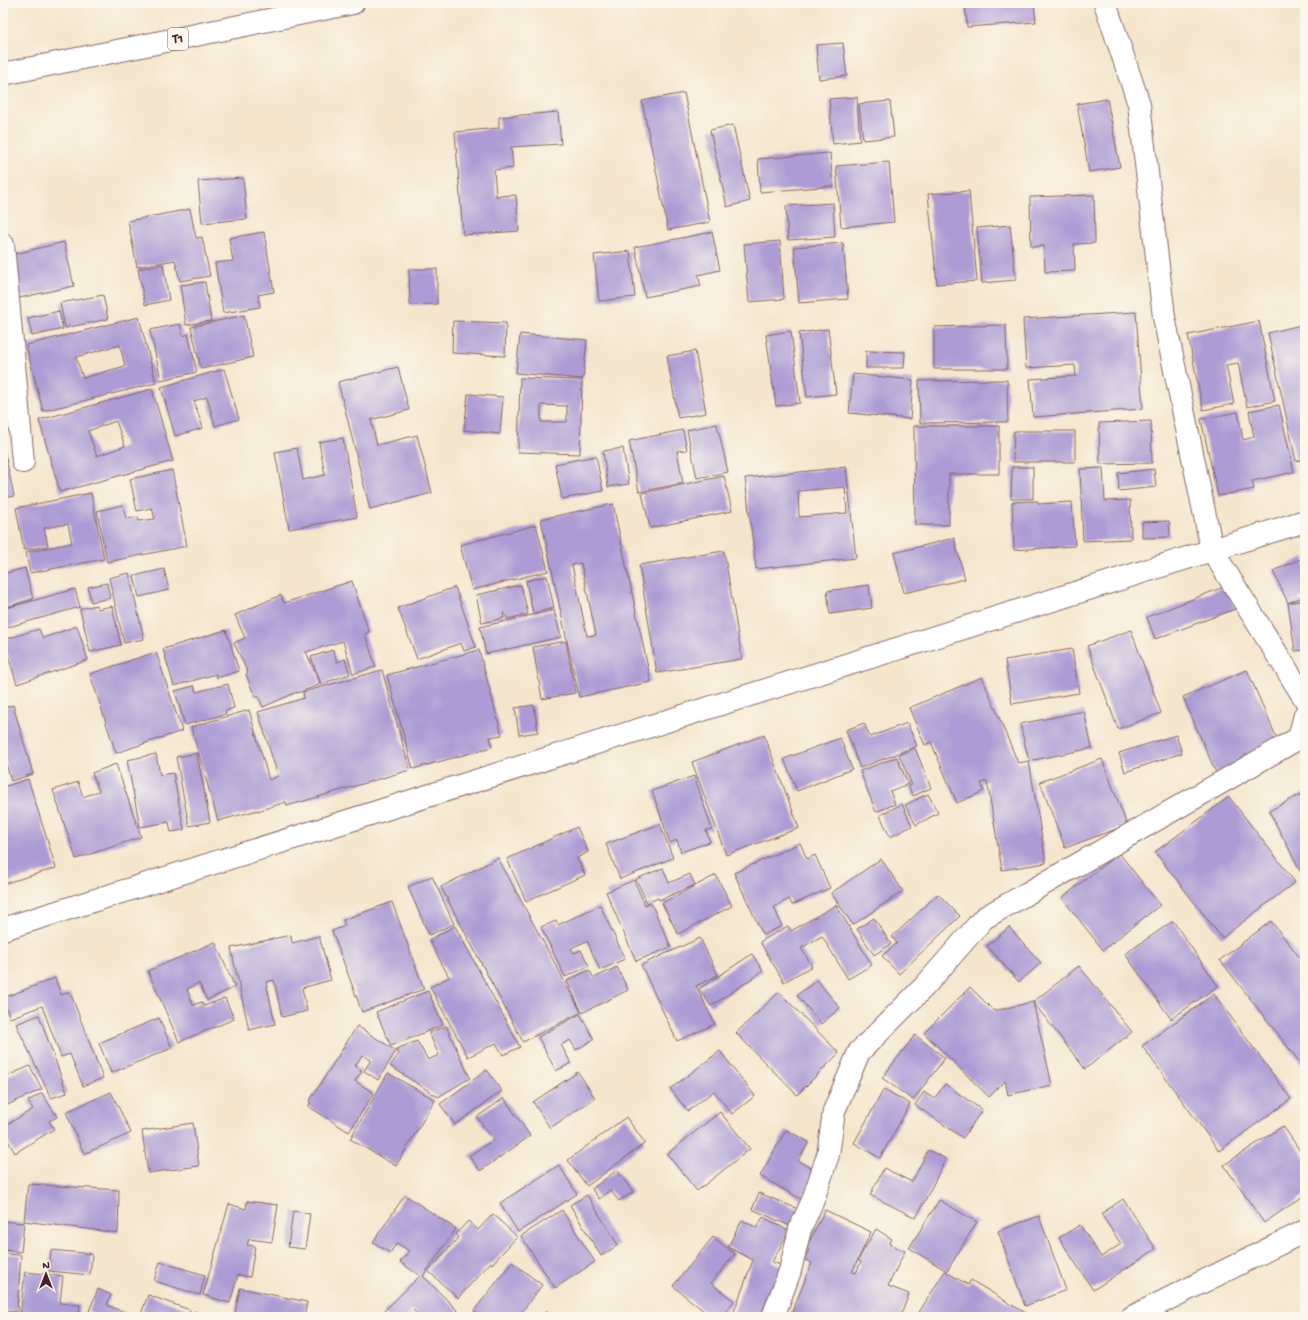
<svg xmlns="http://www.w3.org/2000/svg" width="1308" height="1320" viewBox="0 0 1308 1320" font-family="'Gochi Hand',sans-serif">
<rect width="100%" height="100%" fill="#fbf7ec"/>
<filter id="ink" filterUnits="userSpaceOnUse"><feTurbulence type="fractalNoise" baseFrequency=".025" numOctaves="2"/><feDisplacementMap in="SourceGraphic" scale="8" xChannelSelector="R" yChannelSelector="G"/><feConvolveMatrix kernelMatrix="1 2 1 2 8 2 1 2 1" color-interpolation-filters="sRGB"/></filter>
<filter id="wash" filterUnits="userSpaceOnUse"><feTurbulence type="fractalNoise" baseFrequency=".012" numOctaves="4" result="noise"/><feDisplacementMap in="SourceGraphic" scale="16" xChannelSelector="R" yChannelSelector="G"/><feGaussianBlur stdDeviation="0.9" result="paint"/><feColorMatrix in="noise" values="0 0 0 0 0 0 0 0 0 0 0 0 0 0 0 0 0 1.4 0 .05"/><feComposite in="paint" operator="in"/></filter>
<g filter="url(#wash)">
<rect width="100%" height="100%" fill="#f4e6cd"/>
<g id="blocks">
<g fill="#ac9bd4" fill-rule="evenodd">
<path d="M965,3H1034L1036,22L967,27Z"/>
<path d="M843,43L847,76L819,79L816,45Z"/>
<path d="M684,93L710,222L668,230L642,101Z"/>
<path d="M857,97L860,141L833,144L829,99Z"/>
<path d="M1107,99L1120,167L1089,172L1077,104Z"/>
<path d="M890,101L894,137L863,140L859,104Z"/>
<path d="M558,112L561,144L511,147L513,168L494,170L496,196L516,195L519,231L463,235L455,132L499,128V117Z"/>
<path d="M733,125L750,201L727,207L710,130Z"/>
<path d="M830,153L833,186L760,192L758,159Z"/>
<path d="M889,162L894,222L841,227L836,166Z"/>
<path d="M1302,175H1305V190H1304Z"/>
<path d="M243,178L247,219L202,223L198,181Z"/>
<path d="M969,191L977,281L937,284L928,194Z"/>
<path d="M1094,195L1095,243L1074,244L1075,271L1045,272L1044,246L1031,247L1030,197Z"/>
<path d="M833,203L835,237L788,240L786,206Z"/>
<path d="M190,209L196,238L202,237L210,276L180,281L175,260L137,267L128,221Z"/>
<path d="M1010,225L1016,280L982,283L977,228Z"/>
<path d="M264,232L274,292L258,295L260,307L223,313L215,263L233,261L229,238Z"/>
<path d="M712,232L720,270L698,275L701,286L645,297L635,247Z"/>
<path d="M780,241L784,299L749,302L744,244Z"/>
<path d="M64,242L74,286L19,298L10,255Z"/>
<path d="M843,243L848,299L799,303L794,247Z"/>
<path d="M630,251L635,297L599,301L594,255Z"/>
<path d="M163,264L169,300L145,305L138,269Z"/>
<path d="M409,269H437V304L410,305Z"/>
<path d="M205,282L211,321L186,325L180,285Z"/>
<path d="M103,295L108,319L65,328L60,303Z"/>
<path d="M59,311L63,329L32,336L28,318Z"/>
<path d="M1136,312L1143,409L1033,417L1030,379L1076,376L1075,365L1026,368L1023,319Z"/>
<path d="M244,315L253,357L201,369L191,327Z"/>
<path d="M139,317L156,383L43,411L26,345ZM120,345L125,366L83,378L76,357Z"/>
<path d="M453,321L506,323L505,356L452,353Z"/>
<path d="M1259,321L1275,401L1247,407L1238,363L1226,365L1234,404L1203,410L1188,335Z"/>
<path d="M180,324L183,336L188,334L197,372L161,380L150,330Z"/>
<path d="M1305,324V459L1296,461L1268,333Z"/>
<path d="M1006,325L1007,369H934V327Z"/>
<path d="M828,329L836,394L807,397L799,333Z"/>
<path d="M791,331L800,403L776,406L766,335Z"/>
<path d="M520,334L587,340L583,379L516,373Z"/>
<path d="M695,351L706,413L678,418L667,356Z"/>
<path d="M866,351L905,352L904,368H866Z"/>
<path d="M398,367L409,410L371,420L377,445L417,435L432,493L370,509L338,382Z"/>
<path d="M224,369L239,419L215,426L207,397L194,401L203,428L175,436L161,387Z"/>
<path d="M853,374L913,380L910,419L849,413Z"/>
<path d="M520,378L582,380L580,454L518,452ZM541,405L567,406V422H541Z"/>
<path d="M1007,380L1008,422L920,423L919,381Z"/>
<path d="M152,389L173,461L60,492L39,420ZM116,421L125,446L97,456L88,431Z"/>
<path d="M468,394L503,397L500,434L464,430Z"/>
<path d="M1279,405L1294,472L1252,481L1254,489L1218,496L1201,419L1238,412L1243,440L1254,437L1249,411Z"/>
<path d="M1151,421L1152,463L1100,464L1099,423Z"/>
<path d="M717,424L728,472L697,478L687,430Z"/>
<path d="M914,426H999V474H949V525H915Z"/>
<path d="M683,430L687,450L677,451L683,483L639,492L629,441Z"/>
<path d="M1014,431H1075V462H1013Z"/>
<path d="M343,438L357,517L289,529L275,452L297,448L303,480L325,475L319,442Z"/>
<path d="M3,444L14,496L3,498Z"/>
<path d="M623,448L629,484L608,487L603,451Z"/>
<path d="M596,456L603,491L562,499L555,464Z"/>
<path d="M846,467L856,558L756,569L745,478ZM845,487L847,513L799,517L798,491Z"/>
<path d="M1012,467H1033V499H1011Z"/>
<path d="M1103,468L1105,501L1130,500L1131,539L1083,541L1080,469Z"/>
<path d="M1154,469L1156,487L1119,491L1118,473Z"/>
<path d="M172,470L187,546L107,562L97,511L123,505L126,519L138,517L139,521L155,519L152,508L137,511L130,479Z"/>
<path d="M724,476L732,511L650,528L642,493Z"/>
<path d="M91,493L104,559L30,573L26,552L72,543L68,524L44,528L48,546L24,550L16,508Z"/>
<path d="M1038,501V504L1072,502L1075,546L1014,550L1012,502Z"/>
<path d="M613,504L651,682L579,697L541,519ZM581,563L596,635L587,636L572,565Z"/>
<path d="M1169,521L1170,537L1142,538V522Z"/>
<path d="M536,525L548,571L472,590L460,545Z"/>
<path d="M954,538L965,579L904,593L894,553Z"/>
<path d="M724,551L742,659L657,673L639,565Z"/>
<path d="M1305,557V596L1288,603L1273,571Z"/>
<path d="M25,568L33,599L3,608V574Z"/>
<path d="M164,569L169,590L139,597L134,576Z"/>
<path d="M129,573L144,639L124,643L109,578Z"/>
<path d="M547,576L554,608L533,613L526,581Z"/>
<path d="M352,581L369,632L365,634L376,667L353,674L343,641L306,652L320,682L318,683L319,685L297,693V692L263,707L258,696L255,697L246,674L248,673L234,643L245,638L235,615L281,595L284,603Z"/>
<path d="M107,583L110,598L91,602L88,587Z"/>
<path d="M521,585L528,614L507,619L505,613H503L504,618L482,623L476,595Z"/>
<path d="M869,585L872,608L830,614L827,591Z"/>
<path d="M1226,586L1235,609L1155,639L1147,617Z"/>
<path d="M455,587L476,647L464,651L461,643L417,659L398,608Z"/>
<path d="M75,589L80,607L5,628L3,619V609Z"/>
<path d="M1305,600V650L1295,651L1288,603Z"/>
<path d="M96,605L97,609L112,606L121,645L90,652L80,609Z"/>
<path d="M554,610L561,637L486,654L480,627Z"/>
<path d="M77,626L88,660L17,684L3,640L39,629L43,638Z"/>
<path d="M226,630L239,671L217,678L216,674L174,686L163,649Z"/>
<path d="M1131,630L1161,713L1118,729L1087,646Z"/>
<path d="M566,641L575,693L542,699L533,647Z"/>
<path d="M1072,649L1079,693L1012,704L1005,660Z"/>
<path d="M333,650L337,662L345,659L350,674L321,684L311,657Z"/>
<path d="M479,650L502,735L490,737L492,747L413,769L387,675Z"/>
<path d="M156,652L182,731L116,753L90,674Z"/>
<path d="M382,670L410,770L287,806L286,802L258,811V810L218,821L191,727L249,710L269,780L278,776L258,712L304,698L303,692Z"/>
<path d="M1247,670L1281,748L1217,775L1183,697Z"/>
<path d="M982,677L1018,763L1029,761L1046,863L1002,870L987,781L981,783L984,791L957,803L931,742L925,745L909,708Z"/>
<path d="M228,684L234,708L225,711L226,714L185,725L175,691L194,686L196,692Z"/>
<path d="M13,705L33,774L11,781L3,753V708Z"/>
<path d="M534,705L538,732L519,735L515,708Z"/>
<path d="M1084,711L1092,748L1029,761L1020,724Z"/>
<path d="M864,723L870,737L907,723L917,746L860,768L846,730Z"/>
<path d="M764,735L799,828L726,855L692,762Z"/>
<path d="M1176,735L1182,753L1125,772L1119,753Z"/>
<path d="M840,738L852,769L797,791L784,759Z"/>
<path d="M915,748L931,788L913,796L908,786L912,785L899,755Z"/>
<path d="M197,753L210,822L189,826L176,757Z"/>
<path d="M156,754L160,775L173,773L184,830L171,832L169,822L140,827L127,760Z"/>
<path d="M897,757L908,784L890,791L895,804L876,812L860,771Z"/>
<path d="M1102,759L1127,825L1065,848L1040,782Z"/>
<path d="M116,764L141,837L76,859L53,790L78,782L83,797L99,791L92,773Z"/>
<path d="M694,776L712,829L706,830L710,842L681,852L677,840L670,843L652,791Z"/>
<path d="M28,779L56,868L3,884V787Z"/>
<path d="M1305,792V867L1300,870L1269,811Z"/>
<path d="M928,794L938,813L916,825L905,805Z"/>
<path d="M1229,797L1295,882L1222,938L1155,852Z"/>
<path d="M902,804L912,826L890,837L880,815Z"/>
<path d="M660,824L673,858L620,879L606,844Z"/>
<path d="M577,827L588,852L577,858L585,875L526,901L507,859Z"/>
<path d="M800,843L807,859L815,855L830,888L792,905L789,899L774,907L782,926L763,935L734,873Z"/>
<path d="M1119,853L1160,905L1103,950L1062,898Z"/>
<path d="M498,858L581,1012L523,1042L441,887Z"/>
<path d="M881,859L903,891L853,925L831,893Z"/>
<path d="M663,868L669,883L690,874L695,885L659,900L658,898L647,903L636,879Z"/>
<path d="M716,875L732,906L678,934L662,903Z"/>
<path d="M432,876L454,924L429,935L408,887Z"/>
<path d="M634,880L645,905L651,903L671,947L636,961L606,892Z"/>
<path d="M938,894L960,916L899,974L882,956L897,943L892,937Z"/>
<path d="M392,902L424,989L362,1012L332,931L345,926L343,920Z"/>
<path d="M600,905L625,959L600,970L587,941L571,948L574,953L581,950L589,966L565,977L541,927L556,921L558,925Z"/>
<path d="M836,905L872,965L848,979L822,936L801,948L812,966L784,982L760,942L788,926L791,931Z"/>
<path d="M874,918L891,944L874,955L857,929Z"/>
<path d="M1173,921L1218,986L1171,1019L1125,954Z"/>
<path d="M1271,921L1305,964V1069L1220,960Z"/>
<path d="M455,926L520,1047L503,1055L496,1043L468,1057L430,987L449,977L429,940Z"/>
<path d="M1009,927L1041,963L1019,982L987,946Z"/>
<path d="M291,935L292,943L319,936L331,980L302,988L307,1011L282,1017L274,980L266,982L275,1024L249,1030L231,948Z"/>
<path d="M700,938L718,975L696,986L715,1024L677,1041L641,965Z"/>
<path d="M215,942L235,987L207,1000L199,983L187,989L193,1005L202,1002L204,1006L225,998L234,1019L179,1042L148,971Z"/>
<path d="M752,954L763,971L711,1006L699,989Z"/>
<path d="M1079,966L1132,1032L1085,1069L1033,1002L1052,1085L1008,1095L1005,1081L989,1097L924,1033L970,987L994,1011L1033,1002Z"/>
<path d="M617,967L628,990L582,1013L567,981L589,970L594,978Z"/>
<path d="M55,978L61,995L70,992L103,1078L83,1086L70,1054L61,1057L42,1006L10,1018L3,998Z"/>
<path d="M817,980L840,1008L821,1024L797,995Z"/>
<path d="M428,991L443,1025L391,1046L376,1012Z"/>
<path d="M779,992L839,1053L797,1095L736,1033Z"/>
<path d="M1214,994L1291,1099L1219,1151L1142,1046Z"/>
<path d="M580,1014L594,1039L576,1050L570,1040L561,1045L571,1063L556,1071L538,1037Z"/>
<path d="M39,1015L67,1093L51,1098L16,1024Z"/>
<path d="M159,1018L172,1048L111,1073L99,1043Z"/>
<path d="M357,1026L396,1051L378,1080L364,1071L371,1060L362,1055L355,1066L362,1071L355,1081L374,1093L349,1132L308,1106L311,1103L309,1102Z"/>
<path d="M446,1026L470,1078L438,1097L390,1066L399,1054L396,1049L417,1041L428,1060L439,1055L429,1033Z"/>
<path d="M915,1035L945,1058L913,1100L882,1078Z"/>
<path d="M720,1051L755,1096L732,1114L714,1091L688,1111L670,1089Z"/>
<path d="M30,1066L42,1089L3,1107V1078Z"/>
<path d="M487,1070L502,1091L455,1125L440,1104Z"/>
<path d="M578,1072L595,1098L550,1128L533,1102Z"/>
<path d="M388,1073L435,1100L396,1166L350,1139Z"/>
<path d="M945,1084L982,1110L963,1138L915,1105L924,1092L934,1099Z"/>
<path d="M884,1089L910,1104L880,1158L854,1143Z"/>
<path d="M111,1092L131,1133L84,1154L66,1112Z"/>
<path d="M42,1093L57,1117L49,1121L54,1129L15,1153L3,1132V1127L33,1109L28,1101Z"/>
<path d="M504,1098L530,1136L480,1171L469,1156L493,1140L477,1117Z"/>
<path d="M720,1112L750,1149L697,1191L667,1154Z"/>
<path d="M626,1117L645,1143L587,1186L568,1160Z"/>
<path d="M193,1123L199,1166L148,1173L142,1131Z"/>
<path d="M1283,1126L1305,1158V1195L1264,1223L1224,1165Z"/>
<path d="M786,1130L809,1142L798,1161L816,1171L801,1199L760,1176Z"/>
<path d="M928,1150L946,1159L916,1218L870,1195L884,1168L912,1182Z"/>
<path d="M559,1165L577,1194L518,1232L500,1203Z"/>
<path d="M617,1170L633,1192L619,1201L610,1190L599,1199L592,1189Z"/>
<path d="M28,1184L119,1190L118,1233L24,1221Z"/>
<path d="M759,1193L798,1209L790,1226L752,1209Z"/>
<path d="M405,1195L456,1229L423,1276L460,1313L456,1317H420L413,1310L405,1317H388L383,1312L420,1276L400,1262L409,1251L397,1243L390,1253L373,1242Z"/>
<path d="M587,1195L618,1245L601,1256L570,1205Z"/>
<path d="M1123,1199L1156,1249L1093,1290L1059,1238L1080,1225L1101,1257L1121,1244L1101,1214Z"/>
<path d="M939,1200L977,1222L947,1271L909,1248Z"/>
<path d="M247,1201L278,1205L272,1242L249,1239L247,1245L255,1246L250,1277L238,1275L230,1303L203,1295L229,1204L246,1209Z"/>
<path d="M562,1210L595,1262L555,1288L521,1236Z"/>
<path d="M825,1210L871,1232L852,1272L856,1273L861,1262L858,1260L876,1229L892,1239L889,1244L905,1251L888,1286L909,1294L900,1317H790L812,1263L804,1259L809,1250L806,1248Z"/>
<path d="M293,1211L310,1214L305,1249L288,1247Z"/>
<path d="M493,1214L517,1237L492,1264L491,1262L458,1298L428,1271L459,1237L456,1234L468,1221L478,1230Z"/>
<path d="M1039,1216L1066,1290L1025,1306L998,1231Z"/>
<path d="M763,1217L789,1231L772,1262L784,1266L765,1317H732L753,1260L728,1247L742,1220L757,1228Z"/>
<path d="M3,1221L24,1223L21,1252L3,1250Z"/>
<path d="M713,1237L735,1254L711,1283L734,1301L721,1317H711L673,1286Z"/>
<path d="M51,1250L92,1254L90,1275L49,1271Z"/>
<path d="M4,1254L21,1255L17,1312L3,1311Z"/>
<path d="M160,1262L205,1275L200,1295L154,1281Z"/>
<path d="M512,1262L542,1285L518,1317H482L474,1311Z"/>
<path d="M945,1271L968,1285L971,1280L1032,1317H916Z"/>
<path d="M25,1272L63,1276L60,1303L80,1305L79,1317H20Z"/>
<path d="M240,1288L307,1302L304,1317H234Z"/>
<path d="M98,1289L111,1295L107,1305L135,1317H96L97,1315L89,1311Z"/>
<path d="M148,1295L190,1310L188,1317H140Z"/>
<path d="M194,1311L209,1317H192Z"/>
<path d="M546,1311L554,1317H541Z"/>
</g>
</g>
</g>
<g filter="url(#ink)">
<use href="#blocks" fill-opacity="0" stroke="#866564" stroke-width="1"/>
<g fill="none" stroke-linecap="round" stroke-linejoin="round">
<defs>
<g id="minor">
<path d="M1105,3L1139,104L1164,317L1212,550L1305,699"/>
<path d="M3,245L23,462"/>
<path d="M3,929L1305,521"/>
<path d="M773,1317L790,1271L800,1229L813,1200L828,1155L834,1111L859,1052L924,987L984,918L1299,738L1305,715"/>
<path d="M1132,1317L1305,1231"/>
</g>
<path id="highway" d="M3,74L353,3"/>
</defs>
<use href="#minor" stroke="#866564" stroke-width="24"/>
<use href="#highway" stroke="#866564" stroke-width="24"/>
<use href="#minor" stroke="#fff" stroke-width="22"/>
<use href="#highway" stroke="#fff" stroke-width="22"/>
</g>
</g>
<g text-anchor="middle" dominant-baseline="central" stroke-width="4" stroke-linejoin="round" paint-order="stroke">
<rect fill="#fbf7ec" stroke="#7f6065" stroke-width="1" x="168" y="28" width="20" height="22" rx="3"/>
<g font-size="13" font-weight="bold" fill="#4a1f2b">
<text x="178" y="39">T1</text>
</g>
</g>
<rect width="1308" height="1320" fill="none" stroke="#fbf7ec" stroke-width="16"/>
<g transform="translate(46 1274)" stroke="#fbf7ec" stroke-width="3" paint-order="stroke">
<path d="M0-3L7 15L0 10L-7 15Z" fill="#4a1f2b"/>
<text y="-6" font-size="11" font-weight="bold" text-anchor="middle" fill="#4a1f2b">N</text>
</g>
</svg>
